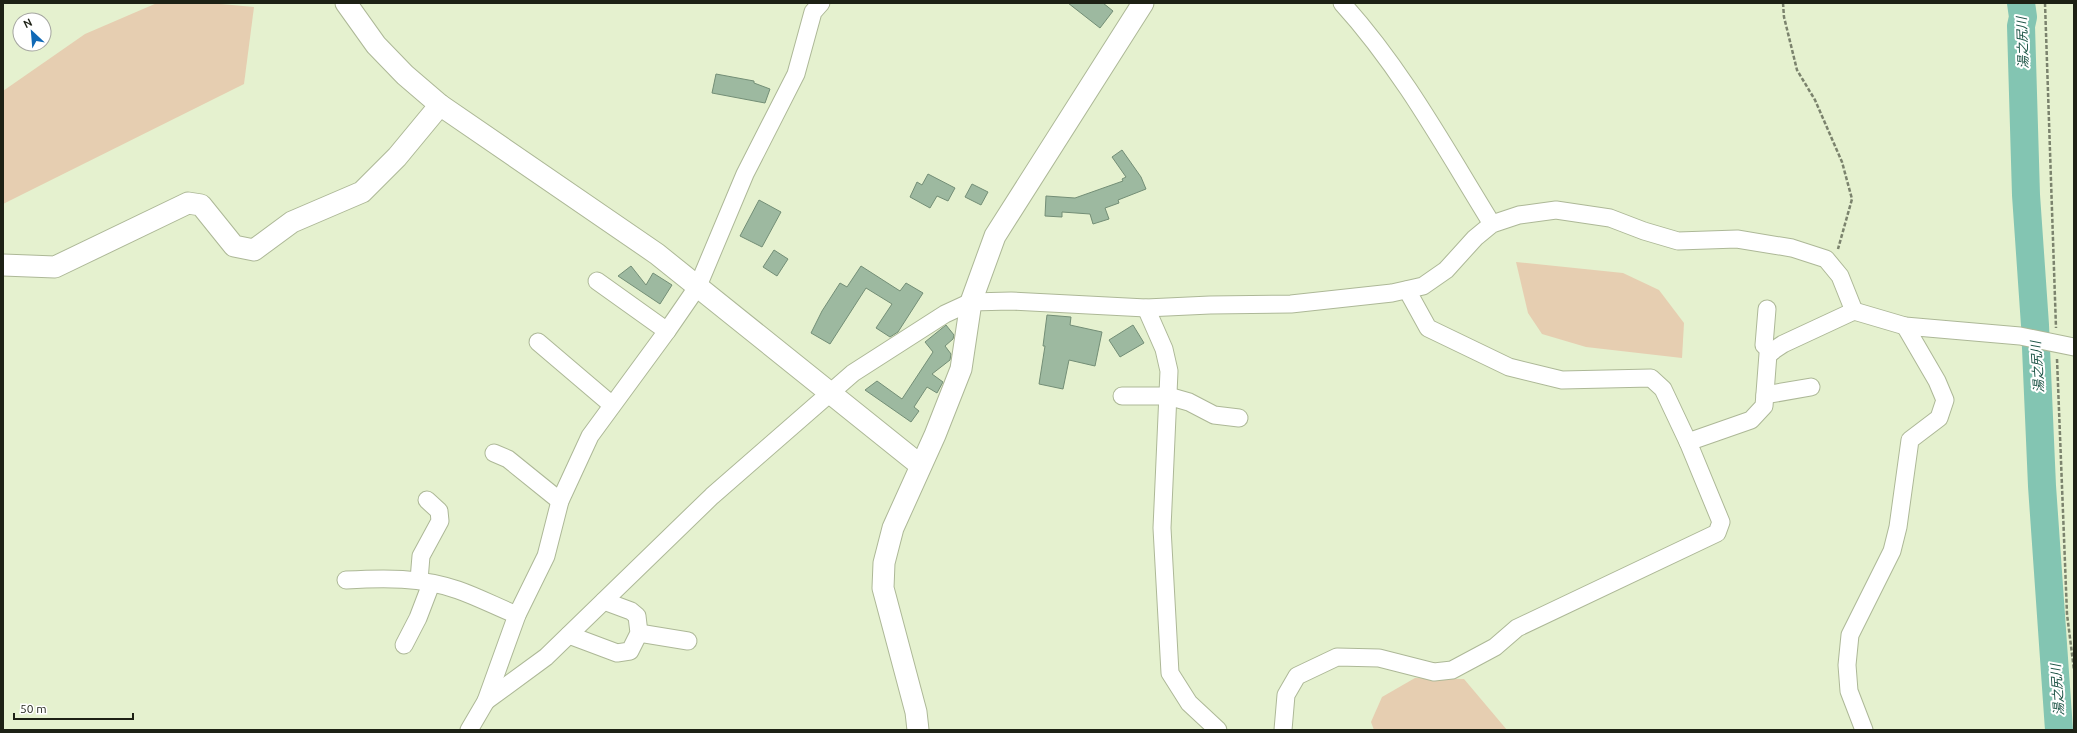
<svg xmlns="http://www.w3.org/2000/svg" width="2077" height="733" viewBox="0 0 2077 733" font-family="Ubuntu,'Noto Sans JP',sans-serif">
<rect width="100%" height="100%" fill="#e5f1cf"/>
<g fill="#e6ceb1">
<path d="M157,3H210L254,7L244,84L3,204V91L85,34Z"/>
<path d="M1516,262L1623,273L1659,290L1684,323L1682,358L1586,347L1542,334L1528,313Z"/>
<path d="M1415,678L1464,679L1507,730H1374L1371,722L1382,697Z"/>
</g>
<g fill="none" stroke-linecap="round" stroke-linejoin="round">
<path stroke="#83c5b2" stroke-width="28" d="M2021,3L2023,17L2021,26L2026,195L2035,325L2042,486L2059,730"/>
</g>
<g fill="#9db9a0" stroke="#738e76">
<path d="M1068,3H1103L1113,11L1100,28Z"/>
<path d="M716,74L754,81V83L770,89L765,103L712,93Z"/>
<path d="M1122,150L1141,177L1146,189L1118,200L1119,203L1105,208L1109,219L1093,224L1090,214L1062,212V217L1045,216L1046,196L1075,198L1123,181L1122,179L1126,177L1112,157Z"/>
<path d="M928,174L955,188L948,201L937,196L930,208L910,197L917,182L922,185Z"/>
<path d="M972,184L988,192L981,205L965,197Z"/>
<path d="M759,200L781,212L762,247L740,236Z"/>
<path d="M774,250L788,259L777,276L763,267Z"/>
<path d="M631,266L646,285L653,273L672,285L660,304L618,276Z"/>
<path d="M861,266L900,291L906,283L923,293L898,332L890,337L876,328L892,304L866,288L830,344L811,333L822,311L840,283L847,287Z"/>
<path d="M1047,315L1071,317L1070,325L1102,332L1095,366L1069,360L1063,389L1039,384L1045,346H1043Z"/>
<path d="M946,325L954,335L953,339L945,346L951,354L950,360L932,374L943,382L937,393L927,387L914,407L919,411L911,422L865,390L877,381L902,399L933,352L925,342Z"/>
<path d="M1133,325L1144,343L1120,357L1109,340Z"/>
</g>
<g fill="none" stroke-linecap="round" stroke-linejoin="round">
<defs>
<g id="minor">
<path d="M1342,3C1402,69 1445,148 1492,224"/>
<path d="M597,281L667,331"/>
<path d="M1407,290L1428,328L1509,367L1562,380L1651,378L1663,389L1688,442"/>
<path d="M1146,308L1164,349L1169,371L1162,528L1170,673L1189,703L1218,730"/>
<path d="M1767,309L1764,345L1772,352"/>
<path d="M538,342L612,405"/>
<path d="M1765,395L1811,387"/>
<path d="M1122,396H1168L1189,402L1214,415L1239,418"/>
<path d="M494,453L508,459L560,501"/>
<path d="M346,580C384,578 421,577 458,590C478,597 497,607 517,615"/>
<path d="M419,580L421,556L440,521L439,511L427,500"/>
<path d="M639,633L688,641"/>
<path d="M569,635L617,653L630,651L639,633L637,616L631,611L604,601"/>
<path d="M404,645L418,618L431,584"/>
<path d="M486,701L546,657L712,496L853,373L945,314L971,302L1011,301L1146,308L1210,305L1291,304L1392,293L1423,286L1446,270L1475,238L1492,224L1519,215L1556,210L1610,218L1644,231L1678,241L1737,239L1792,248L1826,259L1840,276L1854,311"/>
<path d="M469,730L486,701L517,615L546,556L560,501L590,436L667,331L698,286L745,174L796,74L813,12L821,3"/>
<path d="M1283,730L1286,695L1297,676L1337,657L1379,658L1434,672L1452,670L1495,647L1517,628L1717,533L1721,522L1688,442L1751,420L1764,406L1768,354L1783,344L1854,311L1905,326L2020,336L2074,347"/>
<path d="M1864,730L1849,691L1847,665L1850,635L1892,551L1898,527L1910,440L1939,418L1945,400L1937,381L1905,326"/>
</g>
<g id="tertiary">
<path d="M346,3L376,45L405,75L440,105"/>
<path d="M3,265L55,267L188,203L201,205L234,246L254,250L292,222L362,192L397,157L440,105L657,254L920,465"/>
<path d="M918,730L916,712L883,588L884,563L893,528L935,435L961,369L971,302L995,236L1143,3"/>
</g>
</defs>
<use href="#minor" stroke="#adb897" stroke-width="19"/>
<use href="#tertiary" stroke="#adb897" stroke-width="23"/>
<g stroke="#7b836d" stroke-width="2.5" stroke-dasharray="4 2" stroke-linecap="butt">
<path d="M1783,3L1784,17L1797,70L1815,100L1842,162L1852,199L1838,249"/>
<path d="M2045,3L2056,328"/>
<path d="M2057,359L2067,614L2074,670"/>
</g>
<use href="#minor" stroke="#fff" stroke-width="17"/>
<use href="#tertiary" stroke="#fff" stroke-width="21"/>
</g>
<g text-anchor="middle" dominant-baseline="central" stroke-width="4" stroke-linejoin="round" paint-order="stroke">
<g font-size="13" font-style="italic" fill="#1e5547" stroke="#fff">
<text transform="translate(2022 43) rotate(-92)">湯之尻川</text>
<text transform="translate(2037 367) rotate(-94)">湯之尻川</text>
<text transform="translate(2057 690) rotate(-94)">湯之尻川</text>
</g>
</g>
<rect width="2077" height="733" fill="none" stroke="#1d2115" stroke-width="8"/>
<g transform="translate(32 32) rotate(334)"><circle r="19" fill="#ffffff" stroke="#a5a6a1"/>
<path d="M0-3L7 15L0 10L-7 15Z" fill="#1069b6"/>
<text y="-6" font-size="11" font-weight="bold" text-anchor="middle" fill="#1d2115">N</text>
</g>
<path d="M14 713v6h119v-6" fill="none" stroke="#1d2115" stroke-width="2"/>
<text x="20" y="713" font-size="12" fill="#1d2115" stroke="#ffffff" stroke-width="3" paint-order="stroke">50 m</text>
</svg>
